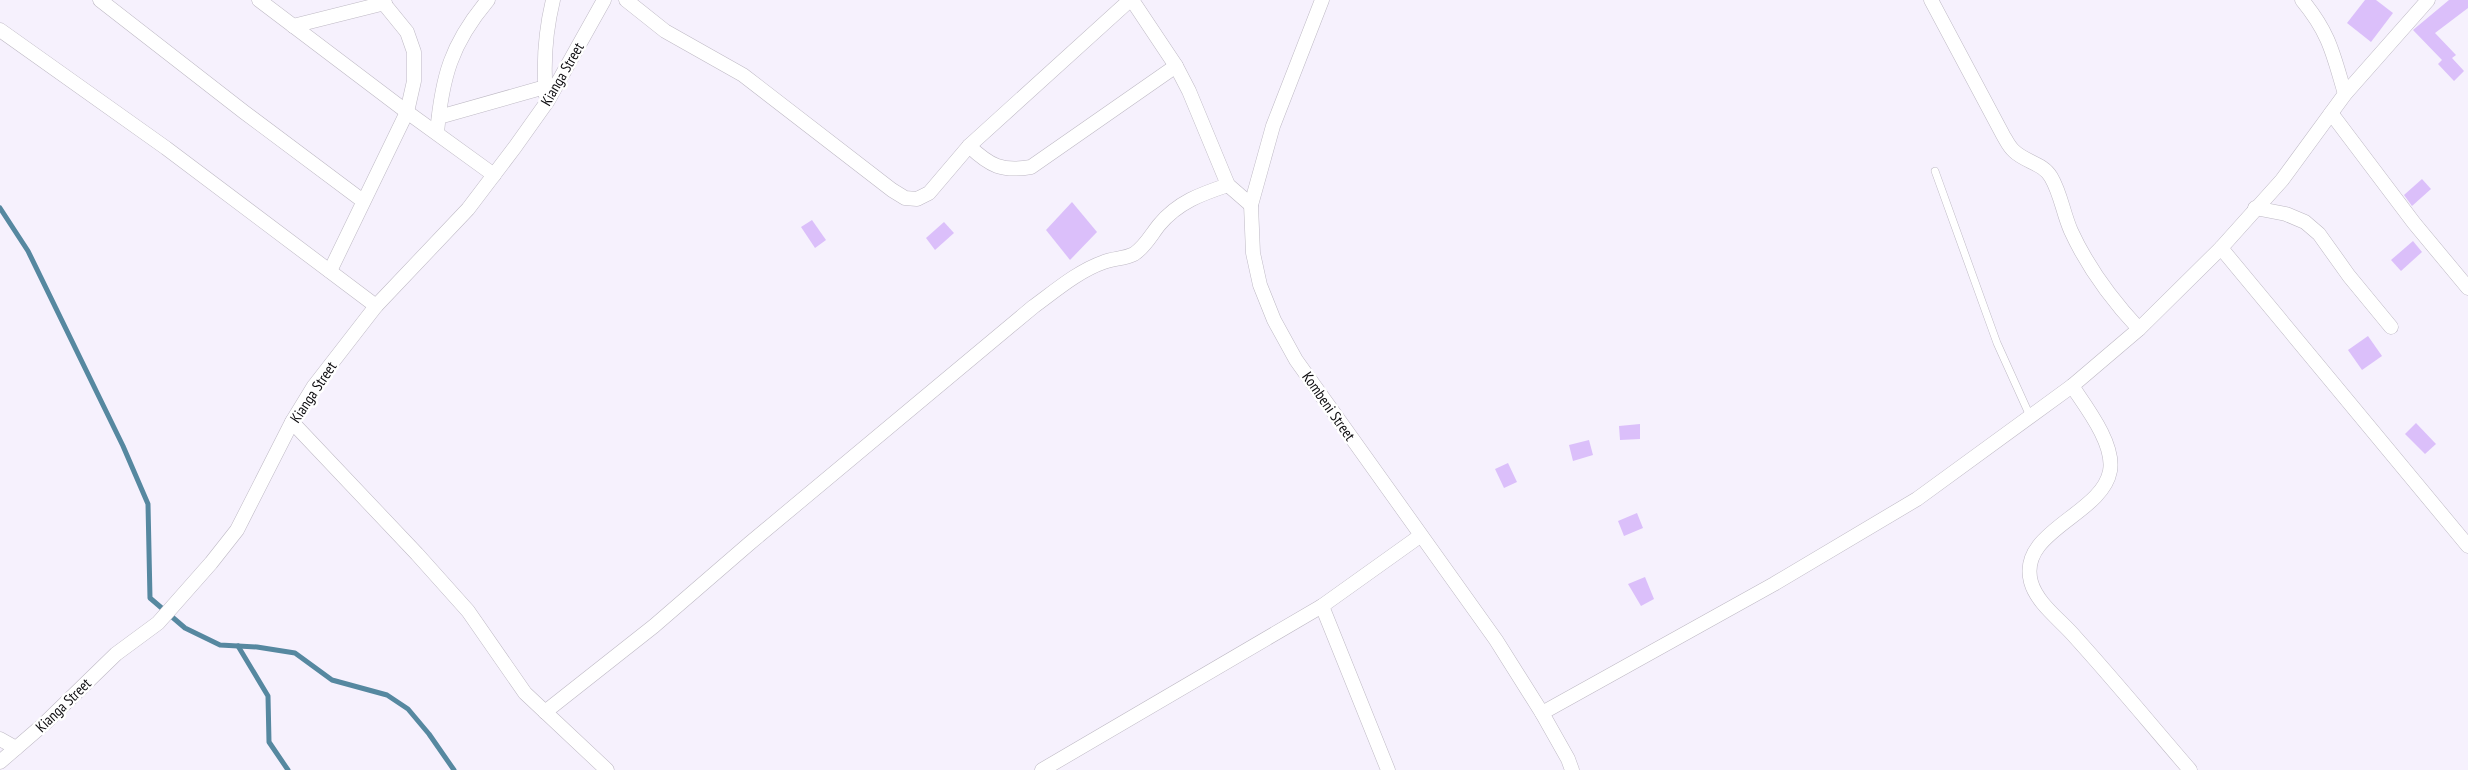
<svg xmlns="http://www.w3.org/2000/svg" width="2468" height="770" viewBox="0 0 2468 770" font-family="'PT Sans Narrow',sans-serif">
<rect width="100%" height="100%" fill="#f6f1fd"/>
<g fill="none" stroke-linecap="round" stroke-linejoin="round">
<g stroke="#5688a0" stroke-width="5">
<path d="M0,208L28,251L123,446L148,504L150,598L185,628L220,645L257,647L295,653L332,680L387,695L408,709L429,734L454,770"/>
<path d="M238,646L268,696L269,742L288,770"/>
</g>
</g>
<g fill="#dbbffa">
<path d="M2365,0H2376L2393,13L2371,42L2347,23Z"/>
<path d="M2449,0H2468V8L2435,33L2456,55L2452,58L2464,71L2454,81L2438,64L2442,60L2413,30Z"/>
<path d="M2422,179L2431,189L2412,206L2404,195Z"/>
<path d="M1072,202L1097,232L1070,260L1046,230Z"/>
<path d="M812,220L826,240L815,248L801,227Z"/>
<path d="M944,222L954,233L935,250L926,238Z"/>
<path d="M2413,241L2422,252L2401,271L2391,260Z"/>
<path d="M2368,336L2382,356L2362,370L2348,350Z"/>
<path d="M2416,423L2436,444L2425,454L2405,434Z"/>
<path d="M1640,424V439L1620,440L1619,426Z"/>
<path d="M1589,440L1593,455L1573,461L1569,445Z"/>
<path d="M1508,463L1517,482L1504,488L1495,469Z"/>
<path d="M1637,513L1643,528L1624,536L1618,521Z"/>
<path d="M1645,577L1654,599L1641,606L1628,584Z"/>
</g>
<g fill="none" stroke-linecap="round" stroke-linejoin="round">
<defs>
<path id="lane" d="M1935,171L1997,343L2030,416"/>
<g id="street">
<path d="M100,0L244,112L363,201"/>
<path d="M259,0L407,112L494,175"/>
<path d="M626,0L665,31L743,75L892,190L905,198L917,199L929,193L969,146L1130,0"/>
<path d="M1132,0L1176,66L1189,91L1228,185L1251,205"/>
<path d="M1322,0L1273,126L1251,205L1253,253L1260,285L1274,320L1296,360L1496,640L1542,713L1568,759L1572,770"/>
<path d="M1931,0L2003,135C2006,140 2009,147 2014,151C2025,162 2043,163 2051,177C2061,194 2063,213 2071,231C2088,268 2111,299 2139,329"/>
<path d="M2302,0C2330,34 2333,54 2345,94"/>
<path d="M293,26L385,3"/>
<path d="M0,30L166,148L376,306"/>
<path d="M546,96C543,63 545,33 553,0"/>
<path d="M2331,113L2414,223L2468,288"/>
<path d="M439,117L545,87"/>
<path d="M437,133C442,77 451,44 488,0"/>
<path d="M969,146C990,166 1002,172 1031,167L1176,66"/>
<path d="M2255,208L2286,214L2305,222L2319,234L2349,276L2391,327"/>
<path d="M2221,248L2468,546"/>
<path d="M330,271L407,112L414,81V52L407,32L381,0"/>
<path d="M2072,386C2086,407 2115,444 2110,471C2102,515 2017,531 2031,582C2037,604 2062,621 2076,638C2115,681 2152,726 2190,770"/>
<path d="M292,422L417,554L468,611L525,693L607,770"/>
<path d="M1322,606L1388,770"/>
<path d="M545,712L654,626L750,543L1033,307C1055,291 1078,271 1104,262C1114,258 1124,259 1134,254C1145,247 1151,235 1159,225C1178,202 1201,194 1228,185"/>
<path d="M1542,713L1774,584L1917,499L2072,386L2139,329L2221,248L2282,180L2345,94L2428,0"/>
<path d="M0,739L16,748"/>
<path d="M0,762L44,724L116,654L158,623L211,563L237,530L292,422L314,386L376,306L468,209L515,147L547,102L604,0"/>
<path d="M1042,770L1322,606L1420,536"/>
</g>
</defs>
<use href="#lane" stroke="#beb9c4" stroke-width="8"/>
<use href="#street" stroke="#beb9c4" stroke-width="15"/>
<use href="#lane" stroke="#fff" stroke-width="7"/>
<use href="#street" stroke="#fff" stroke-width="14"/>
</g>
<g text-anchor="middle" dominant-baseline="central" stroke-width="5" stroke-linejoin="round" paint-order="stroke">
<g font-size="15" fill="#0c0b0e" stroke="#fff">
<text transform="translate(562 74) rotate(-60)">Kianga Street</text>
<text transform="translate(313 392) rotate(-56)">Kianga Street</text>
<text transform="translate(1329 406) rotate(55)">Kombeni Street</text>
<text transform="translate(63 705) rotate(-44)">Kianga Street</text>
</g>
</g>
</svg>
